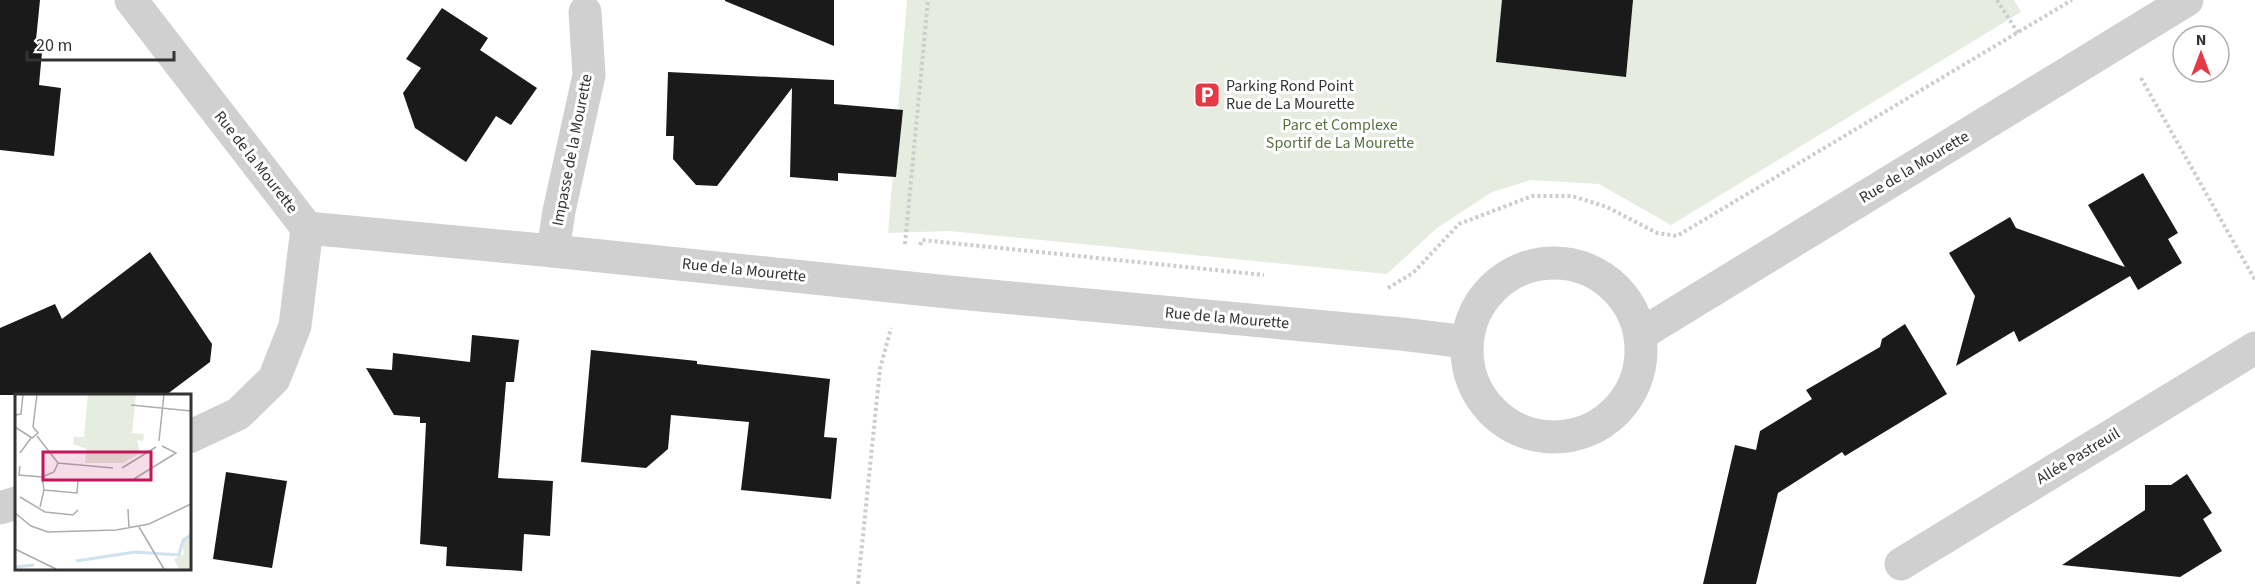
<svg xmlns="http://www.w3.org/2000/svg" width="2255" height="584" viewBox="0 0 2255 584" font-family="'Source Sans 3',sans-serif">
<rect width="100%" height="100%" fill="#fff"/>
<path fill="#e6ecdf" d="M907,0H2014L2021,12L1671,225L1599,184L1531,180L1492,192L1437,228L1387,274L949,231L888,233Z"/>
<g fill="#1a1a1a">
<path d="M0,0H40L36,40L43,41L39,85L61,88L54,156L0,150Z"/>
<path d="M725,0H834V46L725,1Z"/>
<path d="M1502,0H1633L1626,77L1496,62Z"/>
<path d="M442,8L488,38L480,50L537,88L511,125L496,116L466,162L415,128L403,93L421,68L406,59Z"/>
<path d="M668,72L834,80V104L903,110L896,177L838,173V181L790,177L792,88L717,186L696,185L673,159L674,136H666Z"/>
<path d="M2143,173L2178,233L2168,239L2182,263L2138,290L2130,276L2019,342L2014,331L1956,366L1975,296L1949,253L2010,217L2016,228L2125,267L2088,205Z"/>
<path d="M150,252L212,344L210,362L166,395H0V328L55,304L62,319Z"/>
<path d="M1905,324L1947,394L1845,456L1842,452L1778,493L1756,584H1703L1735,445L1756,450L1760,431L1812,399L1806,390L1880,347L1882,339Z"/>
<path d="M472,335L519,340L514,382H506L498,478L553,481L550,536L524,534L522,571L446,566L447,547L420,544L426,423H420V417L394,415L366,368L392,370L393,353L470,362Z"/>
<path d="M591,350L697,361V364L830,379L824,437L837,438L831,499L741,490L749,422L671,415L668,449L646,468L581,462Z"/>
<path d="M226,472L287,481L272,568L213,559Z"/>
<path d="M2187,474L2212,513L2203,519L2222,551L2180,577L2062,565L2145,510V485H2171Z"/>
</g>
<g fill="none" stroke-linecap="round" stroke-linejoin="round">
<g stroke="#cdcdcd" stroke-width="4" stroke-dasharray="3 3" stroke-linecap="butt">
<path d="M1997,0L2018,33"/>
<path d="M2141,78L2255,280"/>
<path d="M905,244L928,0"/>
<path d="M920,245L922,240L1264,275"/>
<path d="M1388,288L1413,273L1459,224L1532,196H1572L1607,207L1657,233L1677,236L2072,0"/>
<path d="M858,584L880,369L891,328"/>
</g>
<g stroke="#d0d0d0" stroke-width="33">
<path d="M131,0L307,228L553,251L948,292L1401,334L1467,342"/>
<path d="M553,251L559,211L589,75L585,12"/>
<circle cx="1554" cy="350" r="87"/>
<path d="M1641,334L2187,0"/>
<path d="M189,437L238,414L274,379L295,326L307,228"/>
<path d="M0,508L16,503"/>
<path d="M1901,564L2255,348"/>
</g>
</g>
<defs>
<symbol id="parking-square" viewBox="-11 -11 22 22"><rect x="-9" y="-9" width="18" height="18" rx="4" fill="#e63946" stroke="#fff"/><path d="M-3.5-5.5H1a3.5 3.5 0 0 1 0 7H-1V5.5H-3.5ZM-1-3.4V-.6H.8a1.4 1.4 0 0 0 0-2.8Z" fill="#fff"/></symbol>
</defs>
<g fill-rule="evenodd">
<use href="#parking-square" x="1192" y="80" width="30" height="30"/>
</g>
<g text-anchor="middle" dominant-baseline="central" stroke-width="6" stroke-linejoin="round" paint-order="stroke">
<g font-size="16" fill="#333" stroke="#fff" text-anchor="start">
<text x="1226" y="86">Parking Rond Point<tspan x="1226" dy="18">Rue de La Mourette</tspan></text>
</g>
<g font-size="16" fill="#56703f" stroke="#fff">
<text x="1340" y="125">Parc et Complexe<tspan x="1340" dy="18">Sportif de La Mourette</tspan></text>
</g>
<g font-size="16" fill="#333" stroke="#fff">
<text transform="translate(572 150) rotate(-79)">Impasse de la Mourette</text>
<text transform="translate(256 162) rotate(52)">Rue de la Mourette</text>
<text transform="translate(1914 167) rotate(-31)">Rue de la Mourette</text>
<text transform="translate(744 270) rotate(6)">Rue de la Mourette</text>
<text transform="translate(1227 318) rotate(5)">Rue de la Mourette</text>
<text transform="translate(2078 456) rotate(-31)">Allée Pastreuil</text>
</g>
</g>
<g transform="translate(15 394)">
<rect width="176" height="176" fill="#fff"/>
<path d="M73,0H121L117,39L129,40L128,47L122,46L125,59L108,69H70L72,55L58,50L59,43H69ZM175,141V175H164L159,165L169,160L167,148Z" fill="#e6ecdf"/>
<path fill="none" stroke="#cfe2ee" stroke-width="3" d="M61,167L120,158L164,161L168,146L176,141M0,173L19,171"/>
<path fill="none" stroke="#adadad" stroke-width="1.5" d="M116,11L176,17M0,21L6,20L8,0M0,33L17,44L23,39L18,33M18,33L22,0M22,42L43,69L98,74M144,47L149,0M5,59L16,44M5,72L4,81L27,83L39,78L43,69M107,74L141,53M119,85L161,59L147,52M29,96L62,99L63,87M5,103L30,118L58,121L63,116M25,113L29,96L27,83M113,115L114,135M0,119L16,132L33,138L101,136L134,130L176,110M124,133L149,175M0,155L41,175"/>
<path fill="#c2185b" fill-opacity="0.15" stroke="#c2185b" stroke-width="3" d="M28,58H136V86H28Z"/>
<rect width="176" height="176" fill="none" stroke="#333" stroke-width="3"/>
</g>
<g transform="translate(2201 54)"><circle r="28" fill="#ffffff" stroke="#adadad" stroke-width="1.5"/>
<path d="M0-4.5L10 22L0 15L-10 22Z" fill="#e63946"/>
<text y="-9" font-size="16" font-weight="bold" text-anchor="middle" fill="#333333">N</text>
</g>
<path d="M27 51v9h147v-9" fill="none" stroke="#333333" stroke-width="3"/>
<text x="36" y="51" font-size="18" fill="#333333" stroke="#ffffff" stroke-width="4.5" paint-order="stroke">20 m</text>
</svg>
